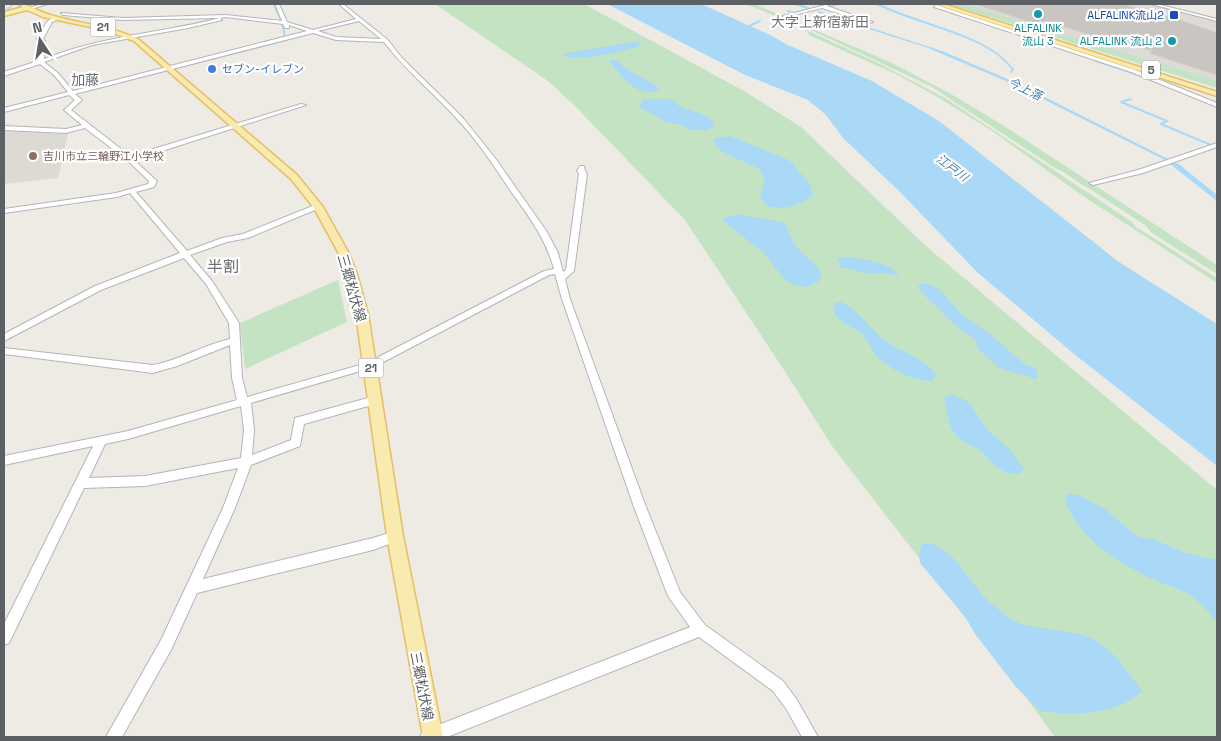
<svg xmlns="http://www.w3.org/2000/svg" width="1221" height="741" viewBox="0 0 1221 741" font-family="'Space Grotesk','Noto Sans JP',sans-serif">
<rect width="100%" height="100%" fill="#eeebe5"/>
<path fill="#dddad7" d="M956,4H1147L1217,21V84Z"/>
<path fill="#dddad3" d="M4,131L68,134L58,178L4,184Z"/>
<g fill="#c4e3c3">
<path d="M435,4H584L744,91L801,127L927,247L1217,490V737H1055L1006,670L832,446L786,373L685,220L576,107L548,81Z"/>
<path d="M746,4H754L890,62L951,94L1001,124L1217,265V274L1152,233L1145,225L1090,189C1077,183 1068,173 1055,168L932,87L813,31Z"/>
<path d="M948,4H964L1217,81V88Z"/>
<path d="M791,23L880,64L945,98L1132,222L1136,227L1217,278V283L1083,196L992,131L936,96L898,75L809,35L808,32Z"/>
<path d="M338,280L347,322L245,369L240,323Z"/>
</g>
<g fill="#aad9f8">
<path d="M607,4H701L768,34L788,45L872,81L939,121L1119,262L1217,324V466L1074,354L978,273L899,191L843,138L826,115L808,100L745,75Z"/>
<path d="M819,11L942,51L1019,84L1180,165L1217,195V201L1165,160L1015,85L928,48L816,12Z"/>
<path d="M638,41L642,45C622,52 581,62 562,56L568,53Z"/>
<path d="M610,60L618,61C629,74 649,78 660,89C639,101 621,76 609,61Z"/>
<path d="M653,99H671L679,106L709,117L714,123L713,127L707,130H689L679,124L666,122L641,108L640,105L643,100Z"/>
<path d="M730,136L789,160L810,184L813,195C798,206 786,211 767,206L760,197L765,181L759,169C744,159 723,158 713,142L715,138Z"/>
<path d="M738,214C744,216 782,221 784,223C788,227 790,237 794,243C802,256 816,260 822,275L818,282L806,287L794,285L784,279L764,253L724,222V218Z"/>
<path d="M843,257C856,257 894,263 899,276L882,273L871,274L840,267L837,259Z"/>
<path d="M921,284C940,283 945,297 957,309C967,320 980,326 991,335C1003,344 1013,355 1024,363C1029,367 1034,366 1038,370L1036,371L1038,378L1036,379L999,368L979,350L975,340L953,323L919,290L918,286Z"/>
<path d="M841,302C858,310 868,326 882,338C899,352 923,356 936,375L932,381C914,381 888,369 876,355C871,349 869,341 863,335C853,325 829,321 835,303Z"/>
<path d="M954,395L965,400L971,405L987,429L1009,449L1024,469L1019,474L1007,473L994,465L981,451L960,439L952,430L949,422L944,399L946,396Z"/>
<path d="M1068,494L1078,495L1105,509L1133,533L1140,537L1155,540L1186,553L1217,560V622C1209,613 1200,602 1190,595C1179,588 1164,585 1152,579C1117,562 1076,538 1065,498Z"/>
<path d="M930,543C961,553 971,590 997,608C1004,614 1014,622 1022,624C1046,631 1074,629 1097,641C1113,650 1131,676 1142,691C1119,715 1071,716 1040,711L1016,687L975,634L966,618L920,563L919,554L922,544Z"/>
</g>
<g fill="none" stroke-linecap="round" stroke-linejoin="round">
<g stroke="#aad9f8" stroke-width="2">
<path d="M274,4L282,22L285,37"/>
<path d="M795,4L808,8"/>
<path d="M877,4C914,22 964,31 996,53C1002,57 1008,64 1013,69L1011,72"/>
<path d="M825,7L839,4"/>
<path d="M7,10L12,5"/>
<path d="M788,11L797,14"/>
<path d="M747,27L760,21"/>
<path d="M1096,61L1145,77"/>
<path d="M1131,99L1121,102L1167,121L1161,124L1211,145"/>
</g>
</g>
<path fill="#c9c6c2" stroke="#d2cdc3" d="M979,4H1121L1180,20L1217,33V75L1149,53L1153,51L1143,48L1146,47L1122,39L1113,42L1046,21L1037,24L978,5Z"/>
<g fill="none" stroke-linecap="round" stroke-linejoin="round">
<defs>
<g id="minor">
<path d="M41,4H47L29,10L27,9Z"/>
<path d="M275,4H279L287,22L313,30L356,19L339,4H343L388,40L401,57L463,118L495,158L547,232L558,253L563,272L566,270L579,174L577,171L580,166H584L585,171L587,174L574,271L565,279L570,299L646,507L680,592L705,625L783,681L797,700L818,737H802L787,710L773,691L699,637L447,737H420L423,732L428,729L690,627L668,596L634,507L562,299L555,274L549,275L374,367L251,403L254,430L252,455L291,440L295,418L375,396L379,397L380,400L379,403L304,424L300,446L251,465L235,508L203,579L373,538L395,531L399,532L401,536L399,540L373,550L197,593L171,650L122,737H106L161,640L223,508L238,468L145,486L84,488L9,643L4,645V624L93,446L4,465V456L128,431L237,400L232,378L230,345L177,366L153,373L4,354V348L153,365C180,360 203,345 230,339L229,323L206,284L184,258L101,290L4,341V334L95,286L180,253L130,193L117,197L4,213V209L116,193L148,184L149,181L127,160L85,128L66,133L4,130V126L66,129L82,125L64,110L75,100L69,95L4,112V108L68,92L54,75L40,64L4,76V72L38,61L39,41L37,39C43,29 48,14 60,18L52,22L43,39L45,41L44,59C101,36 161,33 220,18L123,20L63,15L61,13L123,18L226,15L282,21ZM226,17L283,24L285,28H289V25L307,31L73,91L58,73L44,62L92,45L188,28L222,20L220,18ZM359,21L381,39L336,37L318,31ZM313,33L336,40L384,42C406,71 434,93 458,120C478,141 494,166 510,190C528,215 546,239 554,269L544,271L367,363L247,397L242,378L239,323L212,281L190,255L227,242L248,238L322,207L321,205H315L243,234L222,238L187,251L136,192L154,187L157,181L134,160L306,105L301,104L130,156L71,110L82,100L75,94ZM241,406L244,430L241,458L145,476L89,478L105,444L128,439Z"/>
<path d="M829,4L827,6L873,22L869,23L822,8L785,17L783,16Z"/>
<path d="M1151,4H1157L1217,19V21Z"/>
<path d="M936,5L1135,70L1217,103V107L1131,72L934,7Z"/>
<path d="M1217,143V147L1143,173L1093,185L1089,183L1138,170Z"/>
</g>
<g id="major">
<path d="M18,4C28,3 37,11 47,14C78,24 109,25 138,39L297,175L323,207L348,252L356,271L368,314L403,536L443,737H423L387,536L356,314L346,271L338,252L314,208L291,179L134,41L105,30L43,17L27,10L4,16V12L23,7Z"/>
<path d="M935,4H943L1217,92V96Z"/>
</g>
</defs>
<use href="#minor" stroke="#b2b5b8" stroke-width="2"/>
<use href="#major" stroke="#e6be65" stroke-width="3"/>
<use href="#minor" fill="#fff" fill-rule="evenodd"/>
<use href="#major" fill="#f9eaaf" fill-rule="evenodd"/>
</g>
<g fill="#0f9aa8" stroke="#fff" stroke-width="2">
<circle cx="1038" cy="14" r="5"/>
<circle cx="1172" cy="41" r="5"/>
</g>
<rect fill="#1a4fb4" stroke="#fff" stroke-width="2" x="1169" y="10" width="10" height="10" rx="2.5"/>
<circle fill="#3f7fe0" stroke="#fff" stroke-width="2" cx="212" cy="69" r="5"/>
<circle fill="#8d6e63" stroke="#fff" stroke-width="2" cx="33" cy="156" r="5"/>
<g text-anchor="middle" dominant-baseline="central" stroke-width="4.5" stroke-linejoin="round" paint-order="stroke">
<g font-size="11" fill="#164399" stroke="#fff" text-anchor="end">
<text x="1164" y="15">ALFALINK流山2</text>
</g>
<g font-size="11" fill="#0d838f" stroke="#fff">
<text x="1038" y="28">ALFALINK<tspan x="1038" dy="13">流山 3</tspan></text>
<text x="1162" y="41" text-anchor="end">ALFALINK 流山 2</text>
</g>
<g font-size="11" fill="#366cbe" stroke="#fff" text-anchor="start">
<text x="222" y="69">セブン-イレブン</text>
</g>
<g font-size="11" fill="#785e54" stroke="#fff" text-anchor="start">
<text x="43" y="156">吉川市立三輪野江小学校</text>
</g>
<g fill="#fff" stroke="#8d9092" stroke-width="1">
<rect x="90.5" y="17.5" width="25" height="19" rx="4"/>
<rect x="1142" y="60.5" width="18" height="19" rx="4"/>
<rect x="358.5" y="358.5" width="25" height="19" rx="4"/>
</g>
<g font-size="12" font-weight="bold" fill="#5c6064">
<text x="103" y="27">21</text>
<text x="1151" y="70">5</text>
<text x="371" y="368">21</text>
</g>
<g font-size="12" font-style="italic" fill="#487aa9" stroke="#fff">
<text transform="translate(1025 89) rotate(26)">今上落</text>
<text transform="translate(952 168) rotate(37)">江戸川</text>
</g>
<g font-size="14" fill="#6e7276" stroke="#fff">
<text x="820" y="22">大字上新宿新田</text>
<text x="85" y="80">加藤</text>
</g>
<g font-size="14" fill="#5c6064" stroke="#fff">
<text transform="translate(352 288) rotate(74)">三郷松伏線</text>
<text transform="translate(422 686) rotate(79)">三郷松伏線</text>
</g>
<g font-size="16" fill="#6e7276" stroke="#fff">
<text x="223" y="266">半割</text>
</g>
</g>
<rect width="1221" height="741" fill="none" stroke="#5c6064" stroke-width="10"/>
<g transform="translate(40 40) rotate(348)" stroke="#ffffff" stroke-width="4" paint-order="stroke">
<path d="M0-4L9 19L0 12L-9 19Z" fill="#5c6064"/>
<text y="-8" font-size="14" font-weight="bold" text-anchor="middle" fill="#5c6064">N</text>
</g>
</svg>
